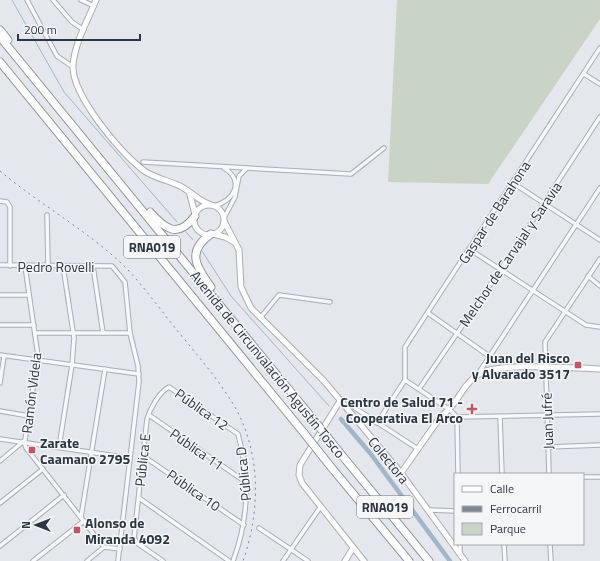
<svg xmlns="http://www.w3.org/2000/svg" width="600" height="561" viewBox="0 0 600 561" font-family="'Titillium Web',sans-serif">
<rect width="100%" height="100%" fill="#e4e7eb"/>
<path fill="#cad4c6" d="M397,0H600V19L488,184L388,182Z"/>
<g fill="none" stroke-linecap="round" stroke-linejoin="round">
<g stroke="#a2b6c8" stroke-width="1">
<path d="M12,0L64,92L177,222"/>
<path d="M186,232L193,240"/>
<path d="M202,251L231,296L329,406"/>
</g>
<path stroke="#a2b6c8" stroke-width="4.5" d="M341,419L370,453L450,561"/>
<defs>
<g id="minor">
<path d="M27,0L57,56L73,67"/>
<path d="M53,0L72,22L84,30"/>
<path d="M81,0L94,6"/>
<path d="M584,74L600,84"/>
<path d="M143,162L351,174L384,148"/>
<path d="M513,183L600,240"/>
<path d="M0,201L7,202L10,207V266"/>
<path d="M214,206C234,201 245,181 224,168"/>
<path d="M47,215L48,266"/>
<path d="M224,218L235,197L239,176L247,168"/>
<path d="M469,249L586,325L600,327"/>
<path d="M0,265L112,266L125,282L130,333L138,366L139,382L118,561"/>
<path d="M93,266L103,333"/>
<path d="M588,276L600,286"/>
<path d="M0,295H29"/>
<path d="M428,313L489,356"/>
<path d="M260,318L279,295L330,302"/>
<path d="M0,325H34"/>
<path d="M35,333H130"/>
<path d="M0,355L139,374"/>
<path d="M478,374L600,188"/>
<path d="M405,380L450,410L457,417L600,414"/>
<path d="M0,383L4,356"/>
<path d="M419,389L503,266L600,117"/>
<path d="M355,408L418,449"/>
<path d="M0,411L29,416"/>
<path d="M149,415L247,483"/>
<path d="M457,417L458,474"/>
<path d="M500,417L502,474"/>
<path d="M377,423L405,380V347L600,48"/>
<path d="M0,439L130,458"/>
<path d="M24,442L26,448L104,547L120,549"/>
<path d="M59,447L72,365L74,338L63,266"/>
<path d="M548,447L600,445"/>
<path d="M143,456L244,525"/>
<path d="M0,461L25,440L38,356L25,266"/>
<path d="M549,474L545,342L600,259"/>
<path d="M583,477H600"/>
<path d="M139,498L229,561"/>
<path d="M0,503L43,469"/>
<path d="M429,510L455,511"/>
<path d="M81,517L105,369"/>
<path d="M259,528L308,561"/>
<path d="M460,544V554"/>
<path d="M504,544L505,561"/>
<path d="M550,544L551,561"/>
<path d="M0,546L64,495"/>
<path d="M33,561L84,521"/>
<path d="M87,561L104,547"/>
<path d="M163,561L137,543L134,538L147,419C150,409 159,392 169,387L238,434C250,477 249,519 233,561"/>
<path d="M283,561L321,506"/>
</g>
<g id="secondary">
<path d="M96,0C88,20 74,44 73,66C72,95 122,156 146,172C157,179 171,181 182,187C192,193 199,201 211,205"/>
<path d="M190,195L195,214"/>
<circle cx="209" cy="220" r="15"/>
<path d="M224,221L239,250L241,287L251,308L324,381L401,473L465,561"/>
<path d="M213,234L225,237L234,242"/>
<path d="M340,401L300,465L299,475L302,483L364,561"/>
<path d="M401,473L441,416C458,405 462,384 479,374C499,362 574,368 600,369"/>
<path d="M345,561L353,548"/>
</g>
<g id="motorway">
<path d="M0,30L8,40"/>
<path d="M0,37L313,419"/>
<path d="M0,62L304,433"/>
<path d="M150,212C165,229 178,239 195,216"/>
<path d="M211,234C186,251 196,267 211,287"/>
<path d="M340,453L429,561"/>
<path d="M331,467L409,561"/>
</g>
</defs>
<use href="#minor" stroke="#a9aeb5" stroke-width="5.5"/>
<use href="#secondary" stroke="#a9aeb5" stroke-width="7"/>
<use href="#motorway" stroke="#8d95a1" stroke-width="9"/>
<use href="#minor" stroke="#f7f8fa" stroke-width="3.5"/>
<use href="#secondary" stroke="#fff" stroke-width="5"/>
<use href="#motorway" stroke="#fff" stroke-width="7"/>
<path stroke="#7f8794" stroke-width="1" stroke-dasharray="2 4" stroke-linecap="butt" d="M0,171C38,203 83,228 120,262C141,282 158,307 176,329C194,351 213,373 228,396C261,444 262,507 243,561"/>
<defs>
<g id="motorway-bridge">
<path d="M313,419L340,453"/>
<path d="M304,433L331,467"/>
</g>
</defs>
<use href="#motorway-bridge" stroke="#8d95a1" stroke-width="9" stroke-linecap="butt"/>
<use href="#motorway-bridge" stroke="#fff" stroke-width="7"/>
</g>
<g fill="#c65469" stroke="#f4f6f8" stroke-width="1.5">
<rect x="574" y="361" width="8" height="8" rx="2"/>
<path d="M470 403h4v4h4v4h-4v4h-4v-4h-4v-4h4z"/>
<rect x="28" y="446" width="8" height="8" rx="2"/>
<rect x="73" y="526" width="8" height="8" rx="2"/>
</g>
<g text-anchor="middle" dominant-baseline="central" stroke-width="3" stroke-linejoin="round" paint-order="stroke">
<g fill="#f4f6f8" stroke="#697079" stroke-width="1">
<rect x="124" y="236" width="56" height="22" rx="3"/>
<rect x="357" y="496" width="56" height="22" rx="3"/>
</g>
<g font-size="13" font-weight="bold" fill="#2d3643">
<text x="152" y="247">RNA019</text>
<text x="385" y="507">RNA019</text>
</g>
<g font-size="14" fill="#2d3643" stroke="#f4f6f8">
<text transform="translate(494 212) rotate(-57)">Gaspar de Barahona</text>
<text transform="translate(510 254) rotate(-56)">Melchor de Carvajal y Saravia</text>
<text x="56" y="266">Pedro Rovelli</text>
<text transform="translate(268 364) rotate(51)">Avenida de Circunvalación Agustín Tosco</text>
<text transform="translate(31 393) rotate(-83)">Ramón Videla</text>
<text transform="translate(202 409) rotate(35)">Pública 12</text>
<text transform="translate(547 421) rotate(-92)">Juan Jufré</text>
<text transform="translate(197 449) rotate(35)">Pública 11</text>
<text transform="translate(142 460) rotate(-84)">Pública E</text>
<text transform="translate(389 460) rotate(51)">Colectora</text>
<text transform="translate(243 474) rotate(-96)">Pública D</text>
<text transform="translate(194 490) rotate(35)">Pública 10</text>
</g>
<g font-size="14" font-weight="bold" fill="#2d3643" stroke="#f4f6f8" text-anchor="end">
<text x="570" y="357">Juan del Risco<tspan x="570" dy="16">y Alvarado 3517</tspan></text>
<text x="463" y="401">Centro de Salud 71 -<tspan x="463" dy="16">Cooperativa El Arco</tspan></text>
<text x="40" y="442" text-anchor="start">Zarate<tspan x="40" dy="16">Caamano 2795</tspan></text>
<text x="85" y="522" text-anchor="start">Alonso de<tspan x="85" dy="16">Miranda 4092</tspan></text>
</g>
</g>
<rect x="454" y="473" width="130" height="72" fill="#f4f6f8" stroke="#a4a9b0"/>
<rect x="462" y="486" width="20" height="6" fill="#ffffff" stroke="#a4a9b0"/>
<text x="490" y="493" font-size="12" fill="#2d3643">Calle</text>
<rect x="462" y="506" width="20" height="6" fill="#7f8794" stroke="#a4a9b0"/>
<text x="490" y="513" font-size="12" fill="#2d3643">Ferrocarril</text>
<rect x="462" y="523" width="20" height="12" fill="#cad4c6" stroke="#a4a9b0"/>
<text x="490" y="533" font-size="12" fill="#2d3643">Parque</text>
<g transform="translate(36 525) rotate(270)" stroke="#f4f6f8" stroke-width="3" paint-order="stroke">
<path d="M0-3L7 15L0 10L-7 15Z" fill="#2d3643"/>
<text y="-6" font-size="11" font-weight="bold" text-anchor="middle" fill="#2d3643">N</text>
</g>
<path d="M18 34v6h122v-6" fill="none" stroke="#2d3643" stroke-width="2"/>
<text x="24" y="34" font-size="12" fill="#2d3643" stroke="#f4f6f8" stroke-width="3" paint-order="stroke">200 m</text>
</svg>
